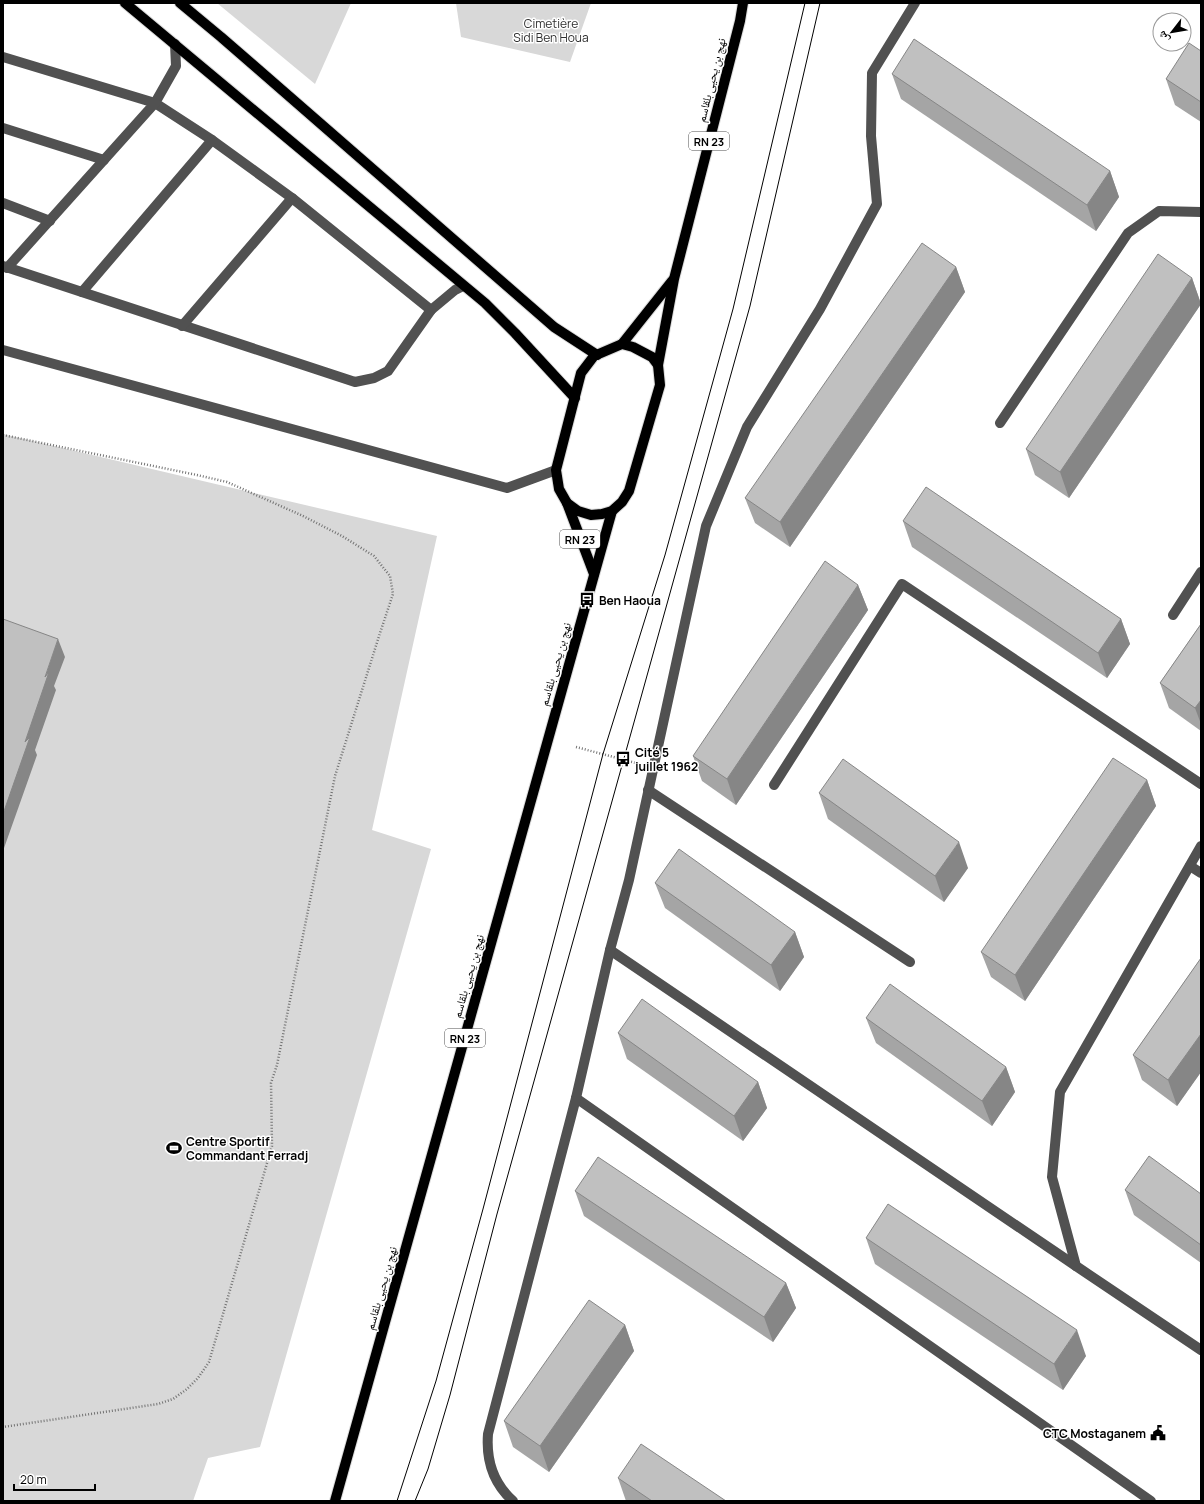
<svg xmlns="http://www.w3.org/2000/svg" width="1204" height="1504" viewBox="0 0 1204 1504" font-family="Manrope,'Noto Naskh Arabic',sans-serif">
<rect width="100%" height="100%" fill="#fff"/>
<g fill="#d8d8d8">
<path d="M217,3H351L315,84Z"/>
<path d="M456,3H591L570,62L461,37Z"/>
<path d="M3,434L437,536L372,830L431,849L260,1447L208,1458L193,1501H3Z"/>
</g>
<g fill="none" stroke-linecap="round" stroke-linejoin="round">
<defs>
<g id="major">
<path d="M125,3L485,303L515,333L575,398"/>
<path d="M180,3L221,37L554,327L597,355"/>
<path d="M622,344L633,347L652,357L658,365L660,385L629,491L622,502L612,511L602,514L591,515L578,511L567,503L559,489L556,470L581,373L594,356Z"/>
<path d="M622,344L672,281"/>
<path d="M658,365L674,279L740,21L743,3"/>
<path d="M567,503L594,574"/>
<path d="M335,1501L612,511"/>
</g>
</defs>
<use href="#major" stroke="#dbdbdb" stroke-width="12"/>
<g stroke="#737373" stroke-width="2.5" stroke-dasharray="1 2" stroke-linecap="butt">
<path d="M3,435L197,475L227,482L303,516L342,536L374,556L390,576L393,594L380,633L335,776L277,1065L271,1083L272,1146L209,1362L198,1378L187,1389L173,1399L158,1404L3,1427"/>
<path d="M576,747L636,763"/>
</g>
<g stroke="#515151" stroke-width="10">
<path d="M175,44L176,66L155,103L212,140L292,198L431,310L455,290L463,286"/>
<path d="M3,57L155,103L7,268"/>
<path d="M3,128L104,160"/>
<path d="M3,203L50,221"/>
<path d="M3,266L355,382L374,378L388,371L431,310"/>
<path d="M82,292L212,140"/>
<path d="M182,326L292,198"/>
<path d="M3,350L507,488L556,470"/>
<path d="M1000,423L1128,233L1159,211L1201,212"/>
<path d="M1173,615L1201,572"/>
<path d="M774,785L902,584L1201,784"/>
<path d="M648,790L910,962"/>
<path d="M1201,846L1060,1092L1052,1177L1076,1266L1201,1350"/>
<path d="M1190,866L1201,873"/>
<path d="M610,950L1076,1266"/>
<path d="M576,1098L1151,1501"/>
<path d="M513,1501C493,1483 486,1460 488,1434L576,1098L610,950L629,880L706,526L747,427L820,309L877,204L871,136L872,73L915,3"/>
</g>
<use href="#major" stroke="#000" stroke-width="10"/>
<g stroke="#000" stroke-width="1">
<path d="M397,1501L436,1381L483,1209L603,754L665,555L733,309L805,3"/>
<path d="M415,1501L428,1469L450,1395L497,1214L750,306L820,3"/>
</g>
</g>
<g fill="#a5a5a5">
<path d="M1201,51V122L1175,105L1166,79Z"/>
<path d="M892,74L1110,171L1119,197L1096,231L901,99Z"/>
<path d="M956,267L965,292L790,547L755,523L745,498Z"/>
<path d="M1192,278L1201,304L1069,498L1035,475L1026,449Z"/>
<path d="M903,521L1121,619L1130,644L1107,678L912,547Z"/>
<path d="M858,585L868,610L736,805L702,781L693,756Z"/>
<path d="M1201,624V731L1169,708L1160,683Z"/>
<path d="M1147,780L1156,806L1025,1001L991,977L981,952Z"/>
<path d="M819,793L968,868L944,902L828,819Z"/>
<path d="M655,883L795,932L804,957L780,991L665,908Z"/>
<path d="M1201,958V1072L1177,1106L1142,1080L1133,1055Z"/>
<path d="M866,1018L1006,1067L1015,1092L992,1126L876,1043Z"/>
<path d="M618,1033L758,1082L767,1108L743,1141L627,1059Z"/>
<path d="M1125,1190L1201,1194V1263L1134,1215Z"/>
<path d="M575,1191L786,1283L796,1308L773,1342L584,1216Z"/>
<path d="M866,1238L1086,1356L1063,1390L875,1264Z"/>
<path d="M625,1325L634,1351L549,1472L513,1447L504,1421Z"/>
<path d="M618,1478L726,1501H626Z"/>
</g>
<g fill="#868686">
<path d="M1110,171L1119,197L1096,231L1087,205Z"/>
<path d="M956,267L965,292L790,547L780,522Z"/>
<path d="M1192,278L1201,304L1069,498L1060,472Z"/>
<path d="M858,585L868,610L736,805L727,779Z"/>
<path d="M1121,619L1130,644L1107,678L1098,653Z"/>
<path d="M58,639L65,657L54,686L56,690L35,750L37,755L3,851V814L45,677Z"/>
<path d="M1201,700V724L1195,708Z"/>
<path d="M1147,780L1156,806L1025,1001L1015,975Z"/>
<path d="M959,842L968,868L944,902L935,876Z"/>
<path d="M795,932L804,957L780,991L771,965Z"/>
<path d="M1201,1034V1072L1177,1106L1168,1080Z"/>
<path d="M1006,1067L1015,1092L992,1126L982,1101Z"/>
<path d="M758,1082L767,1108L743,1141L734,1116Z"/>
<path d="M786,1283L796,1308L773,1342L764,1317Z"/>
<path d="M625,1325L634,1351L549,1472L540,1446Z"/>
<path d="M1077,1330L1086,1356L1063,1390L1054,1364Z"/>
</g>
<g fill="#c0c0c0" stroke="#868686">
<path d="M914,39L1110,171L1087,205L892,74Z"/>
<path d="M1189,43L1201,51V102L1166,79Z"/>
<path d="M922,243L956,267L780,522L745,498Z"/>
<path d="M1158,254L1192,278L1060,472L1026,449Z"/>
<path d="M926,487L1121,619L1098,653L903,521Z"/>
<path d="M825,561L858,585L727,779L693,756Z"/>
<path d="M3,619L58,639L45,677L49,672L25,742L30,737L3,814Z"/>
<path d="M1201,624V700L1195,708L1160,683Z"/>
<path d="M1113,758L1147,780L1015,975L981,952Z"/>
<path d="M843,759L959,842L935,876L819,793Z"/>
<path d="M679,849L795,932L771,965L655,883Z"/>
<path d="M1201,958V1034L1168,1080L1133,1055Z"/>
<path d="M890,984L1006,1067L982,1101L866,1018Z"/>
<path d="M642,999L758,1082L734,1116L618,1033Z"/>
<path d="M1149,1156L1201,1194V1245L1125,1190Z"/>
<path d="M598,1157L786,1283L764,1317L575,1191Z"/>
<path d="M888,1204L1077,1330L1054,1364L866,1238Z"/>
<path d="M589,1300L625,1325L540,1446L504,1421Z"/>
<path d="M641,1444L726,1501H652L618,1478Z"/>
</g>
<defs>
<symbol id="bus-bare" viewBox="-9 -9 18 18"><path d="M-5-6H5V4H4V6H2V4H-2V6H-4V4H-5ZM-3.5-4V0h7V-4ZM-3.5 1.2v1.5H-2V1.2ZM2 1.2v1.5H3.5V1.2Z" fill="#000" stroke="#fff" stroke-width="2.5" paint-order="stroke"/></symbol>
<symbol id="stadium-bare" viewBox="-9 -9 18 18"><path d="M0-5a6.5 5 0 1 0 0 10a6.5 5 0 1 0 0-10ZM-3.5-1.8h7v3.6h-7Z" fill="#000" stroke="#fff" stroke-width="2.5" paint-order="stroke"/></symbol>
<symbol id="civic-bare" viewBox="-9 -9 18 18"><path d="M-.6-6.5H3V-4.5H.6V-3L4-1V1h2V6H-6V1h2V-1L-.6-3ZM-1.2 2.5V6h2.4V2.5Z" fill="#000" stroke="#fff" stroke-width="2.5" paint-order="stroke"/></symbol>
</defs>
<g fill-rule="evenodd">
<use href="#bus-bare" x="576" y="589" width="22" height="22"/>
<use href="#bus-bare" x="612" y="748" width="22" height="22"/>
<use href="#stadium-bare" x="163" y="1137" width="22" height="22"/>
<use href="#civic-bare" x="1147" y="1422" width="22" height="22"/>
</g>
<g text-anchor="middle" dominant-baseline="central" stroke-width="3" stroke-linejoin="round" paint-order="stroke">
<g fill="#fff" stroke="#4c4c4c" stroke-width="1">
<rect x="689" y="132" width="40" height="18" rx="3"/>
<rect x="560" y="530" width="40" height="18" rx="3"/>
<rect x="445" y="1029" width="40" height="18" rx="3"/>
</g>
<g font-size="11" font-weight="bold" fill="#000">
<text x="709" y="141">RN 23</text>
<text x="580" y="539">RN 23</text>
<text x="465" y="1038">RN 23</text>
</g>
<g font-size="12" fill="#2f2f2f" stroke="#fff">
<text x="551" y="23">Cimetière<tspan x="551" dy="14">Sidi Ben Houa</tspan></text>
</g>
<g font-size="12" fill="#000" stroke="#fff">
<text transform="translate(711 80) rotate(-76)">نهج بن يحيى بلقاسم</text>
<text transform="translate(555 664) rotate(-74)">نهج بن يحيى بلقاسم</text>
<text transform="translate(468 976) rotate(-74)">نهج بن يحيى بلقاسم</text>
<text transform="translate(381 1288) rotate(-74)">نهج بن يحيى بلقاسم</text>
</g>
<g font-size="12" font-weight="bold" fill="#000" stroke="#fff" text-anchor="start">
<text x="599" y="600">Ben Haoua</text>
<text x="635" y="752">Cité 5<tspan x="635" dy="14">juillet 1962</tspan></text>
<text x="186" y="1141">Centre Sportif<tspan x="186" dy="14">Commandant Ferradj</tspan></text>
<text x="1146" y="1433" text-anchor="end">CTC Mostaganem</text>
</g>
</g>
<rect width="1204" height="1504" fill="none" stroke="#000000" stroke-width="8"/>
<g transform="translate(1172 32) rotate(239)"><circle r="19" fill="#ffffff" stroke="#999999"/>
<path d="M0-3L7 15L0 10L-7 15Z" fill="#000000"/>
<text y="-6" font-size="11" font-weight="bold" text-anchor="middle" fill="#000000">ش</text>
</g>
<path d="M14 1484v6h81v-6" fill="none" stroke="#000000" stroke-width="2"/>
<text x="20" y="1484" font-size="12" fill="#000000" stroke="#ffffff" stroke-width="3" paint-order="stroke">20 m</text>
</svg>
